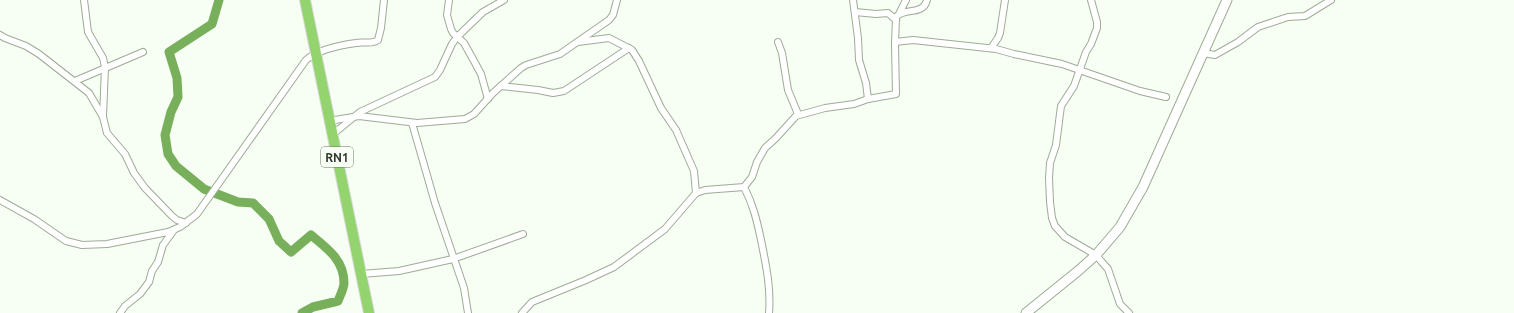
<svg xmlns="http://www.w3.org/2000/svg" width="1514" height="313" viewBox="0 0 1514 313" font-family="Ubuntu,sans-serif">
<rect width="100%" height="100%" fill="#f7fef4"/>
<g fill="none" stroke-linecap="round" stroke-linejoin="round">
<path stroke="#78af5a" stroke-width="9" d="M219,0L212,24L169,52L177,78L178,97L171,112L165,135L168,154L176,166L204,189L238,202L253,203L269,219L279,241L291,252L311,235C327,248 344,260 344,283C344,288 340,296 338,301L313,307L302,313"/>
<defs>
<g id="minor">
<path d="M84,0L88,32L103,58L105,67L103,116"/>
<path d="M449,0L447,15L451,29L453,33L464,43L474,61L481,74L488,99"/>
<path d="M853,0L858,38L859,60L866,83L868,99"/>
<path d="M1091,0L1097,22V28L1091,44L1086,52L1074,86L1061,106L1056,145L1050,163L1049,178L1050,202L1052,218L1055,226L1065,237L1096,255L1101,261L1108,269L1120,304L1129,313"/>
<path d="M855,12L876,14L888,13L896,20"/>
<path d="M899,14L906,0"/>
<path d="M0,35L5,38L26,46L39,54L89,93L103,117L107,133L125,154L134,173L145,188L172,216L177,220L186,223"/>
<path d="M578,42L609,38L632,50L639,61L661,108L676,130L694,171L696,193"/>
<path d="M778,42L782,53L788,90L798,114"/>
<path d="M895,42L913,40L996,49L1014,54L1062,64L1140,91L1166,97"/>
<path d="M991,48L998,38L1000,33L1005,0"/>
<path d="M1203,53L1215,55L1238,42L1258,27L1288,17L1305,16L1331,0"/>
<path d="M75,81L143,52"/>
<path d="M501,86L538,90L553,93L564,91L629,48"/>
<path d="M329,121L359,116L417,123L465,119L474,114L493,93L521,68L526,65L560,54L609,20L613,15L617,0"/>
<path d="M412,123L435,203L464,288L468,313"/>
<path d="M332,135L360,112L435,77L440,70L452,44L457,37L483,12L504,0"/>
<path d="M744,187C753,204 757,221 761,240C766,265 771,287 769,313"/>
<path d="M0,200L34,219L66,241L82,245L107,244L168,232L180,227L197,214L306,60C318,50 341,45 356,43C364,41 371,45 378,40L381,28L384,0"/>
<path d="M361,274L399,271L453,259L523,234"/>
<path d="M120,313L125,306L140,294L149,282L152,271L158,262L163,245L174,230"/>
<path d="M522,313L532,302L586,280L614,267L665,229L696,193L705,190L744,187L752,177L757,162L765,148L775,139L796,116L825,108L854,104L868,99L896,94L895,45L896,17C905,7 923,16 927,0"/>
</g>
<path id="secondary" d="M1026,313L1078,271L1096,255L1120,227L1143,187L1227,0"/>
<path id="trunk" d="M305,0L369,313"/>
</defs>
<use href="#minor" stroke="#9dac96" stroke-width="8"/>
<use href="#secondary" stroke="#9dac96" stroke-width="11"/>
<use href="#trunk" stroke="#dadbda" stroke-width="12"/>
<use href="#minor" stroke="#fff" stroke-width="6"/>
<use href="#secondary" stroke="#fff" stroke-width="9"/>
<use href="#trunk" stroke="#94d46e" stroke-width="10"/>
</g>
<g text-anchor="middle" dominant-baseline="central" stroke-width="4" stroke-linejoin="round" paint-order="stroke">
<rect fill="#f7fef4" stroke="#6e746b" stroke-width="1" x="321" y="147" width="32" height="20" rx="3"/>
<g font-size="12" font-weight="bold" fill="#333930">
<text x="337" y="157">RN1</text>
</g>
</g>
</svg>
